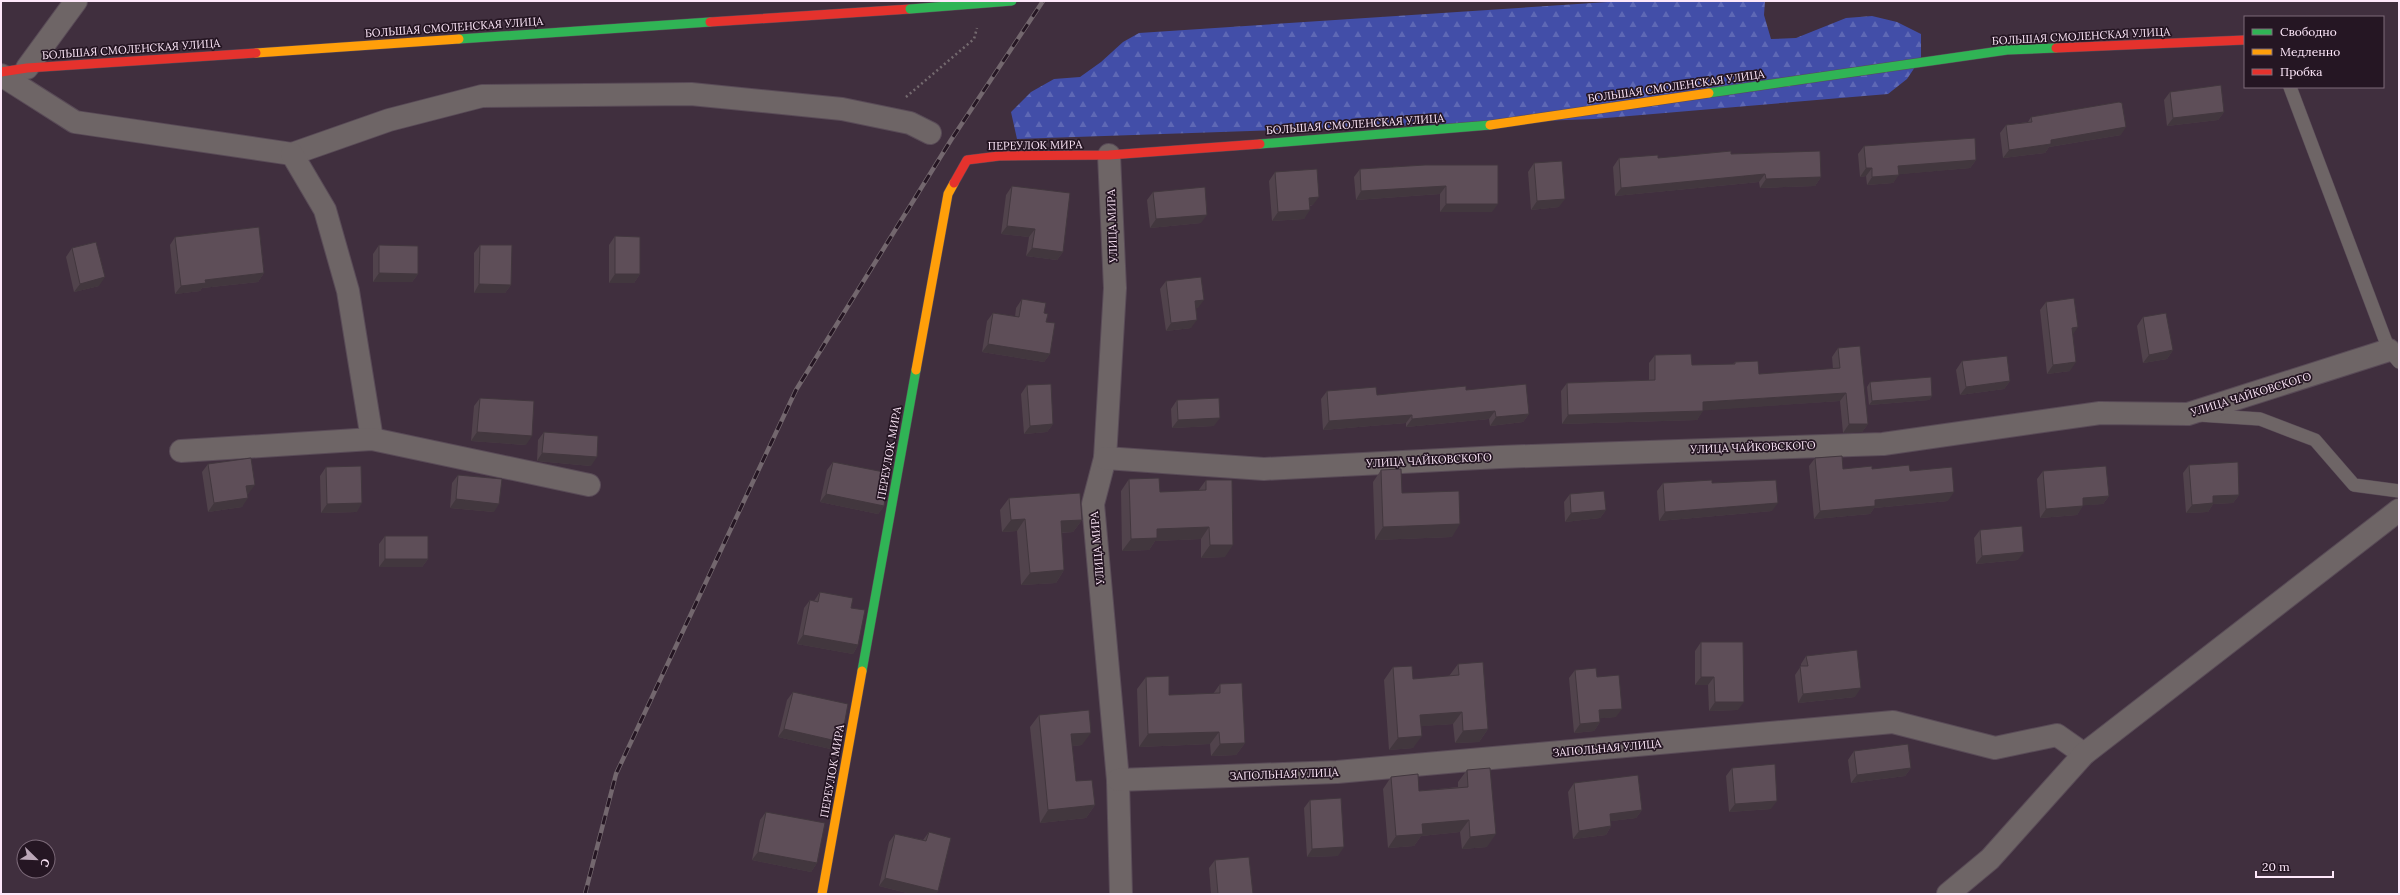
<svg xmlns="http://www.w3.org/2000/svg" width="2400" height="895" viewBox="0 0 2400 895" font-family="Lora,serif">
<defs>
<pattern id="forest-firs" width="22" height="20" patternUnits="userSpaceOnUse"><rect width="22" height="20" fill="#424ea8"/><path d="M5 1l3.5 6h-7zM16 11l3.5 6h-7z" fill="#5e68b5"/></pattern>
</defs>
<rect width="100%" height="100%" fill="#402f3e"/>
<path fill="url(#forest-firs)" d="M1623,1H1765L1764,15L1771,39L1796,38L1846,18L1872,16L1897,22L1921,34V58L1907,79L1888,94L1594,119L1017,139L1011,112L1031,92L1054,79L1080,77L1101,62L1123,42L1139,33Z"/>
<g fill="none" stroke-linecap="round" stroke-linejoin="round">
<defs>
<g id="lane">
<path d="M2290,87L2389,350L2399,362"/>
<path d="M2199,415L2260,419L2315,440L2354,485L2399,491"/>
</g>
<g id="street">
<path d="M27,68L76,1"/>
<path d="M1,75L75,122L292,154L389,120L482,96L691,94L842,109L910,123L930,133"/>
<path d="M292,154L325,210L348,291L372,439"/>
<path d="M1109,155L1115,288L1105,458L1093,504L1118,780L1121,894"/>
<path d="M181,451L372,439L589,485"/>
<path d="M1105,458L1264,469L1500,457L1883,444L2100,413L2188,414L2389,350"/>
<path d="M1118,780L1337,772L1893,722L1995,748L2057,735L2084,754"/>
<path d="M1948,894L1990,859L2084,754L2399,510"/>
</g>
<g id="fast">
<path d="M459,39L710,22"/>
<path d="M1709,93L2007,50L2056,48"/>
<path d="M1260,144L1490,125"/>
<path d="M862,671L916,370"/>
</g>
<g id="slow">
<path d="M256,53L459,39"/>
<path d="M1490,125L1709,93"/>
<path d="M916,370L948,194L954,183"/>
<path d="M822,894L862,671"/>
</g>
<g id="jam">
<path d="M710,22L910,9"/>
<path d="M2056,48L2245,40"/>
<path d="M1,72L27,68L256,53"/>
<path d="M954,183L967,160L999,156L1109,155L1260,144"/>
</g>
</defs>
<use href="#lane" stroke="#594b57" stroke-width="14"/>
<use href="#street" stroke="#594b57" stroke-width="24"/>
<use href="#fast" stroke="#594b57" stroke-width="10"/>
<use href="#slow" stroke="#594b57" stroke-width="10"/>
<use href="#jam" stroke="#594b57" stroke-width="10"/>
<path stroke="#746a6f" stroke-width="2.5" stroke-dasharray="2 3" stroke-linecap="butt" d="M906,97L974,39L977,28"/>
<use href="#lane" stroke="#6e6566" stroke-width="13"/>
<use href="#street" stroke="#6e6566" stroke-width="22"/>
<use href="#fast" stroke="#30b455" stroke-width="9"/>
<use href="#slow" stroke="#ff9f0a" stroke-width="9"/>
<use href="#jam" stroke="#e5322d" stroke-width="9"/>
<defs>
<path id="rail" d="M585,894L616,774L796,390L951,140L1043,1"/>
</defs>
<use href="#rail" stroke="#73676e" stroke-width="4.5"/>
<use href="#rail" stroke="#251623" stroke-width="3" stroke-dasharray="9" stroke-linecap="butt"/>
<defs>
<path id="fast-bridge" d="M910,9L1012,1"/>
</defs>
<use href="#fast-bridge" stroke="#594b57" stroke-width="10" stroke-linecap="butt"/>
<use href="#fast-bridge" stroke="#30b455" stroke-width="9"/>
</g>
<g fill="#51434c">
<path d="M2170,92L2224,112L2218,120L2167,126L2164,100Z"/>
<path d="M2031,117L2121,135L2049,147L2045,153L2003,158L2000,133L2006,125L2028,122Z"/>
<path d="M1864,146L1976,160L1970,168L1899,174L1893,183L1867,185L1866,176L1860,177L1858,154Z"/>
<path d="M1731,154L1821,177L1815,186L1760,188L1759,182L1615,196L1613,167L1619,158H1658Z"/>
<path d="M1534,163L1559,207L1531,210L1528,172Z"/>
<path d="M1425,165L1492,212H1440V194L1356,200L1354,177L1360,169Z"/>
<path d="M1275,172L1313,205L1310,206L1304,219L1272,221L1269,181Z"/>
<path d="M1012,186L1063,252L1057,260L1026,256L1029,237L1001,234L1006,195Z"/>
<path d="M1153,192L1201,223L1150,228L1147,200Z"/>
<path d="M615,236L640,274L634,283H609V245Z"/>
<path d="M175,237L264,273L258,282L202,288L200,291L175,294L170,245Z"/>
<path d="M379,245L418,274L412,282H373V254Z"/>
<path d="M480,245L511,285L505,293H474V253Z"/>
<path d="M72,248L99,286L74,292L66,257Z"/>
<path d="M1166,281L1198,308H1196L1191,328L1166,331L1160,289Z"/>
<path d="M1022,299L1044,313L1046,322L1050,354L1044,362L982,352L987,321L993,313L1015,317L1016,308Z"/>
<path d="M2046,302L2073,334L2070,371L2047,374L2040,310Z"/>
<path d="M2143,317L2173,350L2167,359L2143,363L2137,326Z"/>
<path d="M1838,348L1868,424L1862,432L1843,433L1840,401L1703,410L1697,420L1562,424L1561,391L1567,383L1649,380V363L1655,355L1692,365L1733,364L1735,362L1759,374L1833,369L1832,357Z"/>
<path d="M1962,361L2010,381L2004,389L1960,395L1956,370Z"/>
<path d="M1870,382L1932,396L1929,400L1869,405L1867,387Z"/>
<path d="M1027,385L1053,424L1047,432L1024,434L1021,394Z"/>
<path d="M1466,390L1529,414L1523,422L1490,426L1489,419L1406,427V423L1323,430L1321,399L1327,391L1377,395Z"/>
<path d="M480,398L526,445L471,441L474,406Z"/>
<path d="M1177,400L1214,426L1172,428L1171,409Z"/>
<path d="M544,432L591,466L537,461L538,440Z"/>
<path d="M1815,458L1843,469H1872L1910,471L1948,501L1874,508L1870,514L1814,519L1809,466Z"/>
<path d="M833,462L884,506L878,514L820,502L827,470Z"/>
<path d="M208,464L249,493L247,494L242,507L208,512L202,472Z"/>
<path d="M2189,465L2239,495L2233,503L2213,504L2208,512L2186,513L2183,473Z"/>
<path d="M326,467L357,512L321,513L320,476Z"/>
<path d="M1381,470L1402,493L1452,537L1375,540L1373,482Z"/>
<path d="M2043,471L2109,496L2103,504L2083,505L2077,515L2040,518L2037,479Z"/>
<path d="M458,475L494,512L450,508L452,483Z"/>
<path d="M1129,479L1160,492L1198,491L1206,480L1225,557L1201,558V539L1155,541L1149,550L1122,551L1121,491Z"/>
<path d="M1663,483H1712L1772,511L1659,521L1657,491Z"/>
<path d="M1570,494L1606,510L1600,518L1565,522L1564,502Z"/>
<path d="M1009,498L1082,520L1073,532L1061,533L1064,570L1056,583L1021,585L1017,531L1002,532L1000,510Z"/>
<path d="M1980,530L2018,560L1976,564L1974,538Z"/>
<path d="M385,536L428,559L422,567H379V544Z"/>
<path d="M820,592L851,608L858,645L853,654L797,644L804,608L810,600L814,601Z"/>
<path d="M1701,642L1738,710L1709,711L1708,685H1695V651Z"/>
<path d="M1806,656L1855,697L1798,703L1795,675L1801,666V664Z"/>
<path d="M1458,664L1488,729L1479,742L1455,743L1453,724L1421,726L1413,748L1389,750L1384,680L1393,667L1413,679L1449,676Z"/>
<path d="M1575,670L1597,677L1616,717L1600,718V722L1594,731L1574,733L1569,678Z"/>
<path d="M1146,677L1169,695L1213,694L1220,684L1245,743L1236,755L1211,756L1210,744L1139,747L1137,689Z"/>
<path d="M793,692L835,750L778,737L787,700Z"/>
<path d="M1039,715L1082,745L1072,746L1076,781L1095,805L1086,818L1040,823L1030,727Z"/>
<path d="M1854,751L1911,768L1905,776L1851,783L1848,760Z"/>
<path d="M1732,768L1771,809L1729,812L1726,776Z"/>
<path d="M1467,770L1487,847L1462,849L1460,832L1421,836L1414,846L1388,848L1383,789L1391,777L1419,791L1458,787V782Z"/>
<path d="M1574,783L1642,810L1636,818L1611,821V826L1606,835L1573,839L1568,792Z"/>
<path d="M1310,800L1338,856L1307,857L1304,808Z"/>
<path d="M766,812L817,863L811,872L752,860L760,820Z"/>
<path d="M929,832L938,891L936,894H911L879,886L889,842L895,834L923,840Z"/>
<path d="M1215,860L1253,894H1211L1209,868Z"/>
</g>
<g fill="#42373e">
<path d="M2224,112L2218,120L2167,126L2173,118Z"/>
<path d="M2126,127L2121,135L2049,147L2045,153L2003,158L2009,150L2051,140Z"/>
<path d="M1976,160L1970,168L1892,175L1898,166Z"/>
<path d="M1866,168H1872L1866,176L1860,177Z"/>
<path d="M1765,174L1759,182L1615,196L1621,188Z"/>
<path d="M1899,175L1893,183L1867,185L1872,177Z"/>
<path d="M1821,177L1815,186L1760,188L1766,179Z"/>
<path d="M1446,186L1440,194L1356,200L1361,191Z"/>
<path d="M1319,197L1313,205L1303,206L1309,198Z"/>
<path d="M1565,199L1559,207L1531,210L1537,201Z"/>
<path d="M1446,204H1498L1492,212H1440Z"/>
<path d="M1310,210L1304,219L1272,221L1278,212Z"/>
<path d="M1207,215L1201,223L1150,228L1156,219Z"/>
<path d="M1007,226L1035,229L1029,237L1001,234Z"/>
<path d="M1032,248L1063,252L1057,260L1026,256Z"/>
<path d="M264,273L258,282L202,288L200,291L175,294L181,286L205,280Z"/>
<path d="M379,273L418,274L412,282H373Z"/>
<path d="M615,274H640L634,283H609Z"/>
<path d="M105,277L99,286L74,292L80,284Z"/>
<path d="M479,284L511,285L505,293H474Z"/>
<path d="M1204,300L1198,308L1189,309L1195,301Z"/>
<path d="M1197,320L1191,328L1166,331L1171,323Z"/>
<path d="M2078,327L2072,336V328Z"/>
<path d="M988,344L1050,354L1044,362L982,352Z"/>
<path d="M2173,350L2167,359L2143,363L2149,355Z"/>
<path d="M2076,362L2070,371L2047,374L2053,365Z"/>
<path d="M2010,381L2004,389L1960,395L1966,387Z"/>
<path d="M1846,393L1840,401L1697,411L1703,402Z"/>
<path d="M1932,396L1929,400L1869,405L1872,401Z"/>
<path d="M1495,411L1489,419L1406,427L1412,419Z"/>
<path d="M1703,411L1697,420L1562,424L1568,415Z"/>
<path d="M1529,414L1523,422L1490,426L1496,417Z"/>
<path d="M1412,415L1406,423L1323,430L1329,421Z"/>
<path d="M1220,418L1214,426L1172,428L1178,420Z"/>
<path d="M1053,424L1047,432L1024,434L1030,426Z"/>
<path d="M1849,424H1868L1862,432L1843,433Z"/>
<path d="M477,432L532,436L526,445L471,441Z"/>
<path d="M542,453L597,457L591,466L537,461Z"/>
<path d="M255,485L249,493L240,495L246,486Z"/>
<path d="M1954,492L1948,501L1874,508L1870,514L1814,519L1820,511L1875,500Z"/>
<path d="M826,494L884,506L878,514L820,502Z"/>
<path d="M2239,495L2233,503L2213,504L2208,512L2186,513L2192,505L2213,496Z"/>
<path d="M2109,496L2103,504L2077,506L2083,498Z"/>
<path d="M248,498L242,507L208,512L214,503Z"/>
<path d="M456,499L499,504L494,512L450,508Z"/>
<path d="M362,503L357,512L321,513L327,504Z"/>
<path d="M1778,503L1772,511L1659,521L1665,512Z"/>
<path d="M2083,506L2077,515L2040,518L2046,509Z"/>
<path d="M1606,510L1600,518L1565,522L1571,513Z"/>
<path d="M1025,519L1017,531L1002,532L1011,520Z"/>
<path d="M1082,520L1073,532L1052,533L1061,521Z"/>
<path d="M1460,524L1452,537L1375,540L1383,527Z"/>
<path d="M1209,527L1201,539L1155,541L1149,550L1122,551L1131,539L1157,529Z"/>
<path d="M1210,545H1233L1225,557L1201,558Z"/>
<path d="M2024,552L2018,560L1976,564L1982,556Z"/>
<path d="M385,559H428L422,567H379Z"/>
<path d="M1064,570L1056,583L1021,585L1030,573Z"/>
<path d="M803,635L858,645L853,654L797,644Z"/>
<path d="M1701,677H1714L1708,685H1695Z"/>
<path d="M1861,688L1855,697L1798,703L1803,694Z"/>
<path d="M1715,702H1744L1738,710L1709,711Z"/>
<path d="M1622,709L1616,717L1593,719L1599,710Z"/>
<path d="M1462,712L1453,724L1412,727L1420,715Z"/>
<path d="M1600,722L1594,731L1574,733L1580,724Z"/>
<path d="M784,729L841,742L835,750L778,737Z"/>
<path d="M1488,729L1479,742L1455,743L1463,731Z"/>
<path d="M1219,732L1210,744L1139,747L1148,734Z"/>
<path d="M1091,733L1082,745L1063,747L1071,734Z"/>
<path d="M1422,736L1413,748L1389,750L1398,738Z"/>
<path d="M1245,743L1236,755L1211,756L1220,744Z"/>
<path d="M1911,768L1905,776L1851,783L1857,775Z"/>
<path d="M1777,801L1771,809L1729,812L1735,804Z"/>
<path d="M1095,805L1086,818L1040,823L1048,810Z"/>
<path d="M1642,810L1636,818L1604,822L1610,814Z"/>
<path d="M1469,820L1460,832L1421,836L1414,846L1388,848L1396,836L1422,824Z"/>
<path d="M1611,826L1606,835L1573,839L1579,831Z"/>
<path d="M1496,834L1487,847L1462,849L1470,837Z"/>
<path d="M1344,847L1338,856L1307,857L1312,849Z"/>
<path d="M758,852L817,863L811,872L752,860Z"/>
<path d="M885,878L938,891L936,894H911L879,886Z"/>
</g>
<g fill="#5e4e58" stroke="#42373e">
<path d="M2221,85L2224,112L2173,118L2170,92Z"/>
<path d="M2119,102L2122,103L2126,127L2051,140V144L2009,150L2006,125L2032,122L2031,117Z"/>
<path d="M1975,138L1976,160L1898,166L1899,175L1872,177V168H1866L1864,146Z"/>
<path d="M1731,151V154L1820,151L1821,177L1766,179L1765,174L1621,188L1619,158L1658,155V158Z"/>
<path d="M1562,161L1565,199L1537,201L1534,163Z"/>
<path d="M1425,165H1498V204H1446V186L1361,191L1360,169Z"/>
<path d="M1317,169L1319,197L1309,198L1310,210L1278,212L1275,172Z"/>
<path d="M1012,186L1070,193L1063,252L1032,248L1035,229L1007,226Z"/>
<path d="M1205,187L1207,215L1156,219L1153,192Z"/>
<path d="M259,227L264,273L205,280L206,283L181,286L175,237Z"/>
<path d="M615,236L640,237V274H615Z"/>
<path d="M96,242L105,277L80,284L72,248Z"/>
<path d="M379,245L418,246V274L379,273Z"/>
<path d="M480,245H512L511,285L479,284Z"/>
<path d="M1201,277L1204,300L1195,301L1197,320L1171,323L1166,281Z"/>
<path d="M2074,298L2078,327L2072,328L2076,362L2053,365L2046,302Z"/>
<path d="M1022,299L1046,303L1044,313L1048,314L1046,322L1055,323L1050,354L988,344L993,313L1019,317Z"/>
<path d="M2166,313L2173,350L2149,355L2143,317Z"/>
<path d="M1860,346L1868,424H1849L1846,393L1703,402V411L1568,415L1567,383L1655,380V355L1691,354L1692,365L1735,364V362L1758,361L1759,374L1840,368L1838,348Z"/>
<path d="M2007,356L2010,381L1966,387L1962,361Z"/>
<path d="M1931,377L1932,396L1872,401L1870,382Z"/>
<path d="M1051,384L1053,424L1030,426L1027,385Z"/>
<path d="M1526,384L1529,414L1496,417L1495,411L1412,419V415L1329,421L1327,391L1376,387L1377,395L1466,386V390Z"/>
<path d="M480,398L534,401L532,436L477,432Z"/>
<path d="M1219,398L1220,418L1178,420L1177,400Z"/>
<path d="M544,432L598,436L597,457L542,453Z"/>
<path d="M1842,456L1843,469L1872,466V469L1909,465L1910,471L1952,467L1954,492L1875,500V506L1820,511L1815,458Z"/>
<path d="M251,458L255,485L246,486L248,498L214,503L208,464Z"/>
<path d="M833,462L889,473L884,506L826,494Z"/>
<path d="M2238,462L2239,495L2213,496V503L2192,505L2189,465Z"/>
<path d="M361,466L362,503L327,504L326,467Z"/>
<path d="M2106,466L2109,496L2083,498V506L2046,509L2043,471Z"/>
<path d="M1401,469L1402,493L1459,491L1460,524L1383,527L1381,470Z"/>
<path d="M458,475L502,479L499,504L456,499Z"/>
<path d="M1159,478L1160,492L1206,490V480H1232L1233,545H1210L1209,527L1157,529V538L1131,539L1129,479Z"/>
<path d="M1712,480V483L1776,480L1778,503L1665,512L1663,483Z"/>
<path d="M1604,491L1606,510L1571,513L1570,494Z"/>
<path d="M1080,493L1082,520L1061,521L1064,570L1030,573L1025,519L1011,520L1009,498Z"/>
<path d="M2022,526L2024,552L1982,556L1980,530Z"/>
<rect x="385" y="536" width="43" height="23"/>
<path d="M820,592L853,598L851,608L865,610L858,645L803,635L810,600L818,602Z"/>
<path d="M1701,642H1743L1744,702H1715L1714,677H1701Z"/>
<path d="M1857,650L1861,688L1803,694L1800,666H1808L1806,656Z"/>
<path d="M1483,662L1488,729L1463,731L1462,712L1420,715L1422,736L1398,738L1393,667L1412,666L1413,679L1459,675L1458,664Z"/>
<path d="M1596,668L1597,677L1619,675L1622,709L1599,710L1600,722L1580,724L1575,670Z"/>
<path d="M1169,676V695L1220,693V684L1242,683L1245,743L1220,744L1219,732L1148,734L1146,677Z"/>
<path d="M793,692L848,704L841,742L784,729Z"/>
<path d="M1089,710L1091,733L1071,734L1076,781L1092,780L1095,805L1048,810L1039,715Z"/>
<path d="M1908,744L1911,768L1857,775L1854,751Z"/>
<path d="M1775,764L1777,801L1735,804L1732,768Z"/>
<path d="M1490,768L1496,834L1470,837L1469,820L1422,824L1423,834L1396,836L1391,777L1418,774L1419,791L1468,787L1467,770Z"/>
<path d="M1638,775L1642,810L1610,814L1611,826L1579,831L1574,783Z"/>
<path d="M1341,798L1344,847L1312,849L1310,800Z"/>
<path d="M766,812L825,823L817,863L758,852Z"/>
<path d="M929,832L951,838L938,891L885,878L895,834L926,841Z"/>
<path d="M1249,857L1253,894H1218L1215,860Z"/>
</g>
<g text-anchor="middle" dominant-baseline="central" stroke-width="3.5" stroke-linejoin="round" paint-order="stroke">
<g font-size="11" fill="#fee8fa" stroke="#251623">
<text transform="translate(454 27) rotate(-4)">БОЛЬШАЯ СМОЛЕНСКАЯ УЛИЦА</text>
<text transform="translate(2081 36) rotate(-3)">БОЛЬШАЯ СМОЛЕНСКАЯ УЛИЦА</text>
<text transform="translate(131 49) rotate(-4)">БОЛЬШАЯ СМОЛЕНСКАЯ УЛИЦА</text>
<text transform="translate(1676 86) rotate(-8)">БОЛЬШАЯ СМОЛЕНСКАЯ УЛИЦА</text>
<text transform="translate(1355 124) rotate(-4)">БОЛЬШАЯ СМОЛЕНСКАЯ УЛИЦА</text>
<text transform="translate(1035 145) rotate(-1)">ПЕРЕУЛОК МИРА</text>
<text transform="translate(1112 226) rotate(-92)">УЛИЦА МИРА</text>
<text transform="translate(2251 394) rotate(-17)">УЛИЦА ЧАЙКОВСКОГО</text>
<text transform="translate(1753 447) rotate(-2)">УЛИЦА ЧАЙКОВСКОГО</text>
<text transform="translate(889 453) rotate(-80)">ПЕРЕУЛОК МИРА</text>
<text transform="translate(1429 460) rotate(-3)">УЛИЦА ЧАЙКОВСКОГО</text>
<text transform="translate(1097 548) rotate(-95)">УЛИЦА МИРА</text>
<text transform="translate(1607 748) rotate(-5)">ЗАПОЛЬНАЯ УЛИЦА</text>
<text transform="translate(832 771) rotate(-80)">ПЕРЕУЛОК МИРА</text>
<text transform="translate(1284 774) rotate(-2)">ЗАПОЛЬНАЯ УЛИЦА</text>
</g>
</g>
<rect width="2400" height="895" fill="none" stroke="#fee8fa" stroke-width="4"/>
<rect x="2244" y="16" width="140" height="72" fill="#251623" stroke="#7c6a79"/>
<rect x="2252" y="29" width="20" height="6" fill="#30b455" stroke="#7c6a79"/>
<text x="2280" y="36" font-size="12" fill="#fee8fa">Свободно</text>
<rect x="2252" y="49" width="20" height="6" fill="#ff9f0a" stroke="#7c6a79"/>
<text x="2280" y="56" font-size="12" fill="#fee8fa">Медленно</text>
<rect x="2252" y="69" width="20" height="6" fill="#e5322d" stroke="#7c6a79"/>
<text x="2280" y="76" font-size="12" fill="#fee8fa">Пробка</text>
<g transform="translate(36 859) rotate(113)"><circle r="19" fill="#251623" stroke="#7c6a79"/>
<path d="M0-3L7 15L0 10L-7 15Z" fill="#bca7b8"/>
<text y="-6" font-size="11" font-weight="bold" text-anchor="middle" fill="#fee8fa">С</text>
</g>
<path d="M2256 871v6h77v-6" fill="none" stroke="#fee8fa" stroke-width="2"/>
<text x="2262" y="871" font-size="12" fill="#fee8fa" stroke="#251623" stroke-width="3" paint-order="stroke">20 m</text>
</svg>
